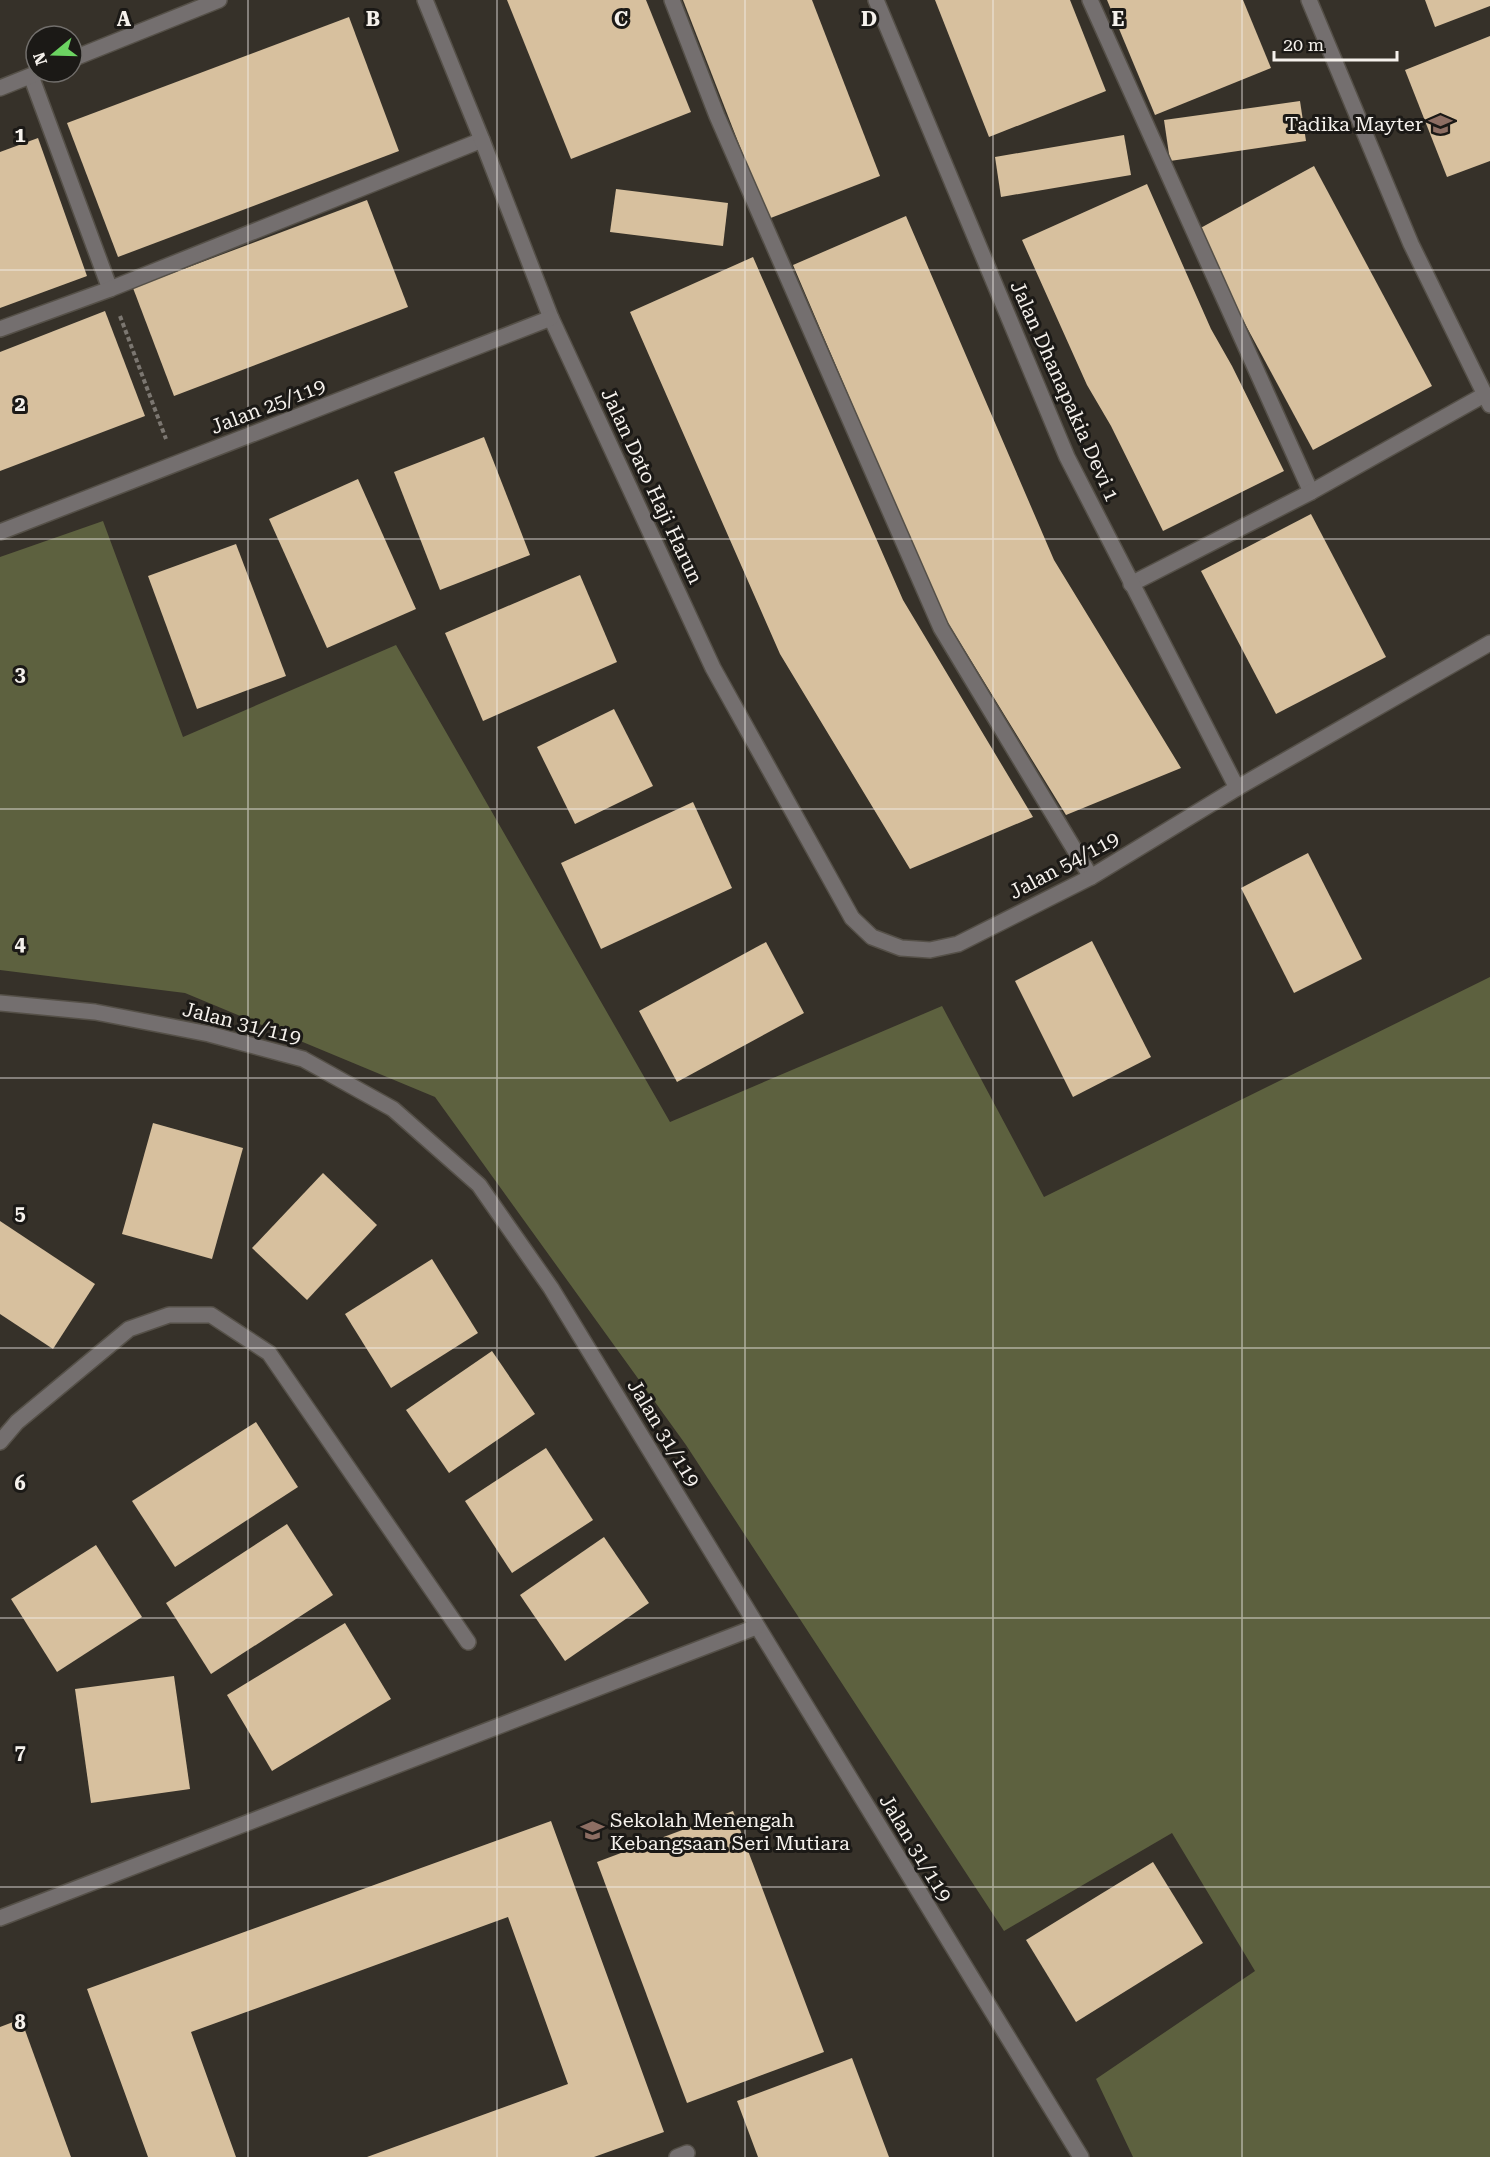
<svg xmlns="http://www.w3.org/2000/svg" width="1490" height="2157" viewBox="0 0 1490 2157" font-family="'Roboto Serif',serif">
<rect width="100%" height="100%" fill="#363129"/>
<path fill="#5d613f" d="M103,521L183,737L396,645L670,1122L942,1006L1044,1197L1490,977V2157H1133L1096,2079L1255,1971L1172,1833L1004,1931L686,1445L435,1097L185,993L0,970V557Z"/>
<g fill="#d7c09e">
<path d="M507,0H646L691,112L571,159Z"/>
<path d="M683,0H812L880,176L768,219Z"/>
<path d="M935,0H1070L1106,91L989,137Z"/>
<path d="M1107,0H1243L1271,68L1155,115Z"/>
<path d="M1425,0H1490V6L1435,27Z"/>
<path d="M349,17L399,151L118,257L67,123Z"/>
<path d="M1490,36V161L1447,177L1405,70Z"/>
<path d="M1300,101L1306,141L1170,161L1164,120Z"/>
<path d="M1124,135L1131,175L1001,197L995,157Z"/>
<path d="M38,138L87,276L0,308V152Z"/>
<path d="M1314,166L1432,386L1313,450L1195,231Z"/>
<path d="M1147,184L1211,329L1232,366L1284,471L1163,531L1111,426L1087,385L1022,240Z"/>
<path d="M616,189L728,203L723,246L610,232Z"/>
<path d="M367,200L408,307L174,396L133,288Z"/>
<path d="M906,216L1054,560L1181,768L1066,815L940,610L793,265Z"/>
<path d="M753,257L903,600L1033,817L910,869L780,654L630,312Z"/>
<path d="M105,311L145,416L0,471V352Z"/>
<path d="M484,437L530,555L440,590L394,472Z"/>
<path d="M358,479L416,609L327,648L269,519Z"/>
<path d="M1311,514L1386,657L1276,714L1201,571Z"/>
<path d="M236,544L286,676L197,709L148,576Z"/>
<path d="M580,575L617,662L483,721L445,633Z"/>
<path d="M614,709L653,786L575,824L537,747Z"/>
<path d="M693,802L732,888L601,949L561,863Z"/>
<path d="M1308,853L1362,959L1294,993L1241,888Z"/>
<path d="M1092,941L1151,1057L1073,1097L1015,981Z"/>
<path d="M766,942L804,1013L677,1082L639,1011Z"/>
<path d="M153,1123L243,1148L212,1259L122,1234Z"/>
<path d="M323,1173L377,1225L307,1300L252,1248Z"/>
<path d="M0,1221L95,1284L53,1349L0,1314Z"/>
<path d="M432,1259L478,1333L391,1388L345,1314Z"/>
<path d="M492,1351L535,1414L449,1473L406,1410Z"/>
<path d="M256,1422L298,1487L175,1567L132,1501Z"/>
<path d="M546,1448L593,1520L512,1573L465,1501Z"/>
<path d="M287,1524L333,1595L211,1674L166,1603Z"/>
<path d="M604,1537L649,1603L565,1661L520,1595Z"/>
<path d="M96,1545L142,1617L57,1672L11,1599Z"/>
<path d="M345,1623L391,1699L272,1771L227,1695Z"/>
<path d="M174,1676L190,1789L91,1803L75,1689Z"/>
<path d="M733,1811L824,2052L687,2103L597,1862Z"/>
<path d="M551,1821L664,2132L594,2157H367L568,2084L508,1917L191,2032L236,2157H148L87,1989Z"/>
<path d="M1153,1862L1203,1943L1076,2022L1026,1940Z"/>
<path d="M21,2019L71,2157H0V2027Z"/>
<path d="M852,2058L889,2157H758L737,2101Z"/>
</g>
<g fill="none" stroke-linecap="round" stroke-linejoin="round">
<defs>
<g id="lane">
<path d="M672,0L717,116L941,628L1091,877"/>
<path d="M1090,0L1311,492"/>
<path d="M31,76L110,289"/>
<path d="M0,329L110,289L482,140"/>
<path d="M1131,584L1311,492L1484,395"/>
<path d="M677,2157L687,2153"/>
</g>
<g id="street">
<path d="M425,0L482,140L551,318L713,668L852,918L872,937L901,948L930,950L958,944L1091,877L1237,788L1490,643"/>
<path d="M876,0L1067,457L1237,788"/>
<path d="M1309,0L1411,244L1490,405"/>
<path d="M72,59L219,0"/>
<path d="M0,88L40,72"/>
<path d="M0,532L551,318"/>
<path d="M0,1003L95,1012L209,1034L303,1059L393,1109L479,1185L551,1288L1081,2157"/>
<path d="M0,1442L17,1422L129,1329L169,1315H211L269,1353L468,1642"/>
<path d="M0,1918L756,1627"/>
</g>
</defs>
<use href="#lane" stroke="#555048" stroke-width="18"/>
<use href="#street" stroke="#555048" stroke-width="18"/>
<path stroke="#7c7771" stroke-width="4" stroke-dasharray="4.5 3" stroke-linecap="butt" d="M120,316L166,439"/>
<use href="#lane" stroke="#746f6f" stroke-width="15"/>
<use href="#street" stroke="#746f6f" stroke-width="15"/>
</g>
<path fill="none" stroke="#f5f1ec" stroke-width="1.5" stroke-opacity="0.55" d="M248,0V2157M497,0V2157M745,0V2157M993,0V2157M1242,0V2157M0,270H1490M0,539H1490M0,809H1490M0,1078H1490M0,1348H1490M0,1618H1490M0,1887H1490"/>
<defs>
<symbol id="school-bare" viewBox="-9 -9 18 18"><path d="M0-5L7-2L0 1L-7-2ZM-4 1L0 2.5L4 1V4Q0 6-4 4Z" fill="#8d6e63" stroke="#1b1916" stroke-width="2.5" paint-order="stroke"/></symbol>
</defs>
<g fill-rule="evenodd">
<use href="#school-bare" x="1424" y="108" width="33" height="33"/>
<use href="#school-bare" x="576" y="1814" width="33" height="33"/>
</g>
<g text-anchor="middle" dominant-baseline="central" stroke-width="6" stroke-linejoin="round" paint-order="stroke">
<g font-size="20" fill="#f5f1ec" stroke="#1b1916" text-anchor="end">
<text x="1423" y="124">Tadika Mayter</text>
<text x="610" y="1820" text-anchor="start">Sekolah Menengah<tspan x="610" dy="23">Kebangsaan Seri Mutiara</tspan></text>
</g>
<g font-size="20" fill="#f5f1ec" stroke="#1b1916">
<text transform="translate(1065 391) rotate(66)">Jalan Dhanapakia Devi 1</text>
<text transform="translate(268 406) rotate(-21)">Jalan 25/119</text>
<text transform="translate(652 486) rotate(65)">Jalan Dato Haji Harun</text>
<text transform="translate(1064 865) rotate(-28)">Jalan 54/119</text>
<text transform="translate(242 1023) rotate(14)">Jalan 31/119</text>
<text transform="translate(664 1433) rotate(59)">Jalan 31/119</text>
<text transform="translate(916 1848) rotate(59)">Jalan 31/119</text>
</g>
</g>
<g font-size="20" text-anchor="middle" font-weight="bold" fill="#f5f1ec" stroke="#1b1916" stroke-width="6" stroke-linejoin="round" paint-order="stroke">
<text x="124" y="26">A</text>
<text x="373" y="26">B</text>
<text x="621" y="26">C</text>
<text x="869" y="26">D</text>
<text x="1118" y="26">E</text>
<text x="20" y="142">1</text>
<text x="20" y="411">2</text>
<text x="20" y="681">3</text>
<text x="20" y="951">4</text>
<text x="20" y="1220">5</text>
<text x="20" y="1490">6</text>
<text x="20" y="1759">7</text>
<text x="20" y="2029">8</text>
</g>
<g transform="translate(54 54) rotate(251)"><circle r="28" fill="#1b1916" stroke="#726f6c" stroke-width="1.5"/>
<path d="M0-4.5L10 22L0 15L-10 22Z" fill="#6cd362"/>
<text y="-9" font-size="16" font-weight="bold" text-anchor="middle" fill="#f5f1ec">N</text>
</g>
<path d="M1274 51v9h123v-9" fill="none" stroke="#f5f1ec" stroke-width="3"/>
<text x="1283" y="51" font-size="18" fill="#f5f1ec" stroke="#1b1916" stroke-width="4.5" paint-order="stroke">20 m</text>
</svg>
